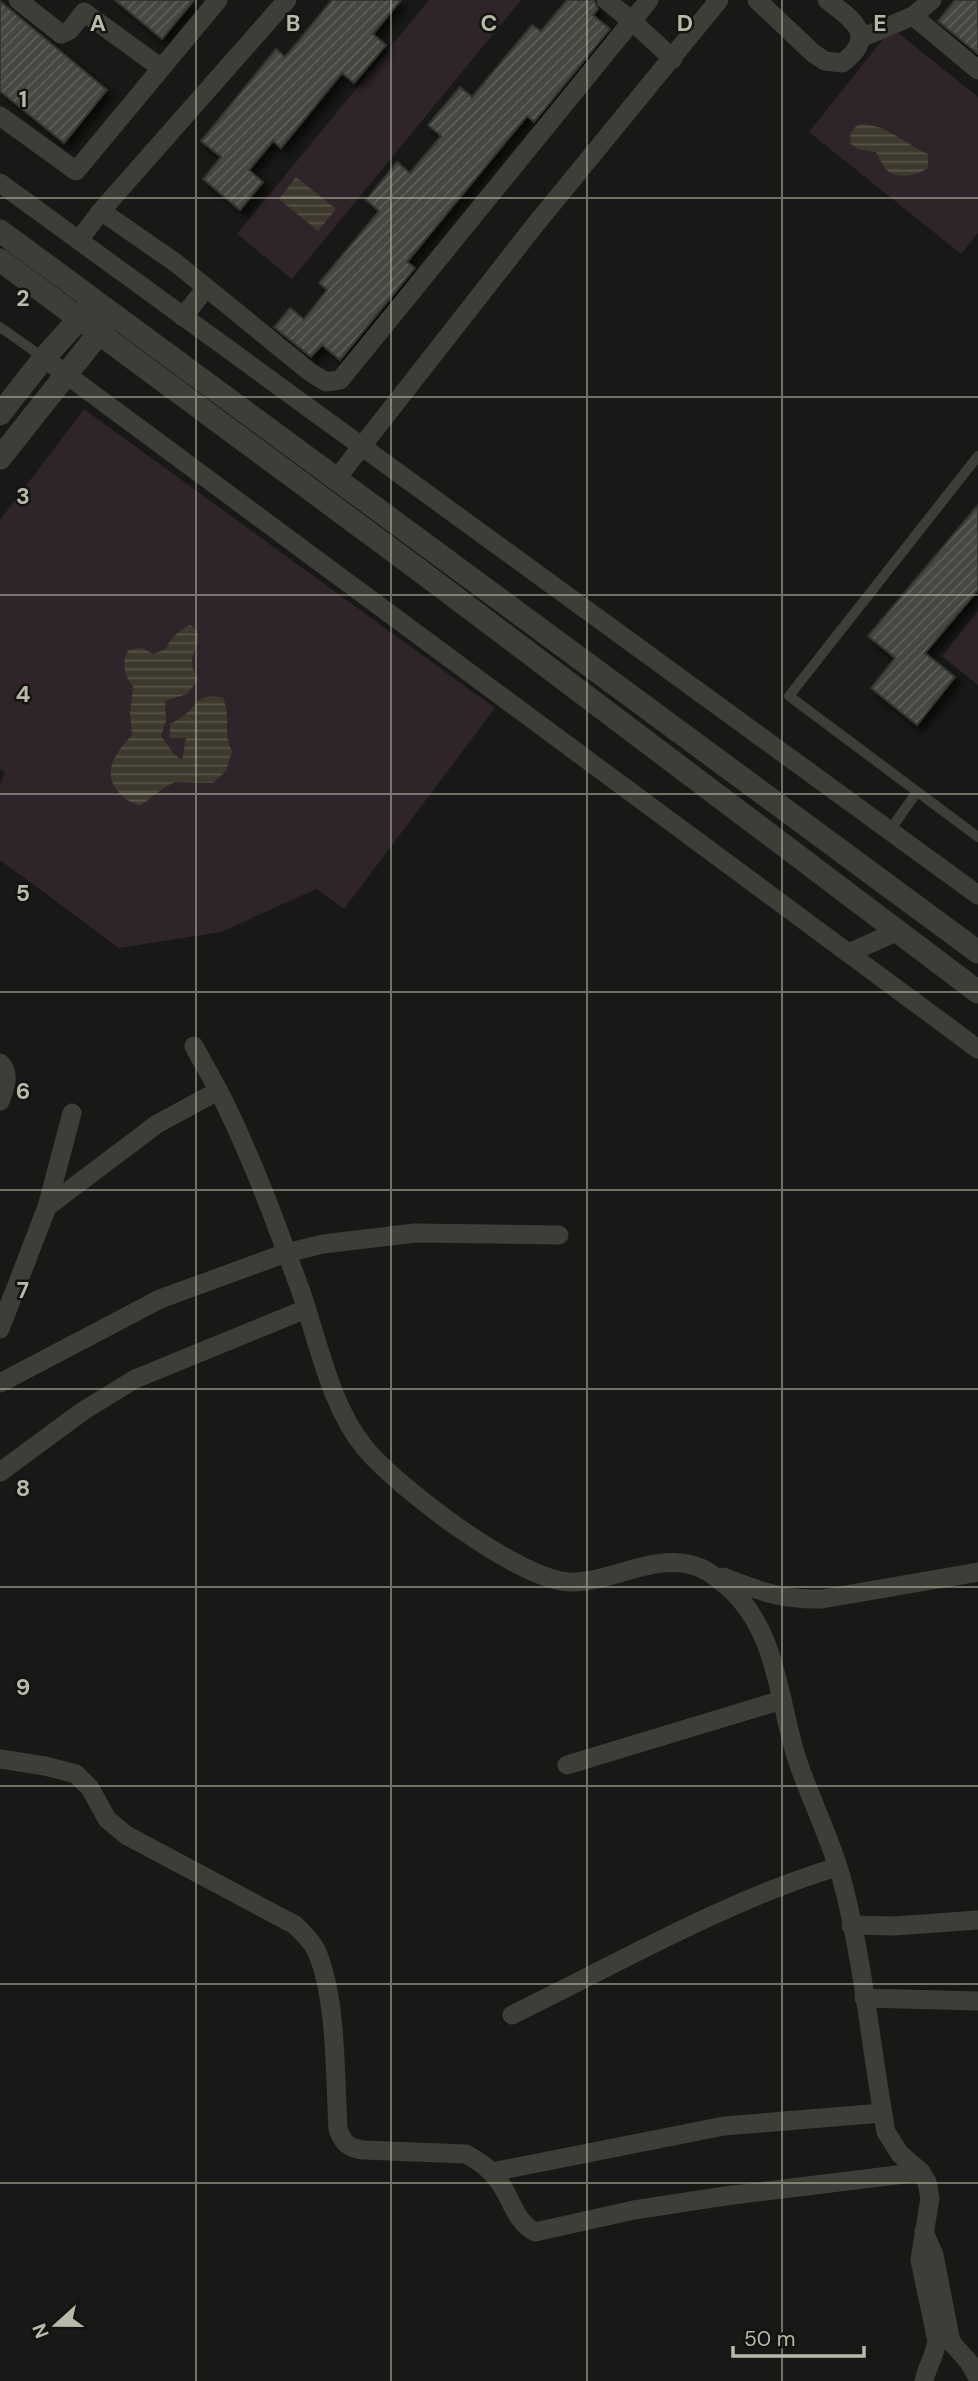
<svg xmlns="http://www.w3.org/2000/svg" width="978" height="2381" viewBox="0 0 978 2381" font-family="'DM Sans',sans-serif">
<defs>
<pattern id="water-rules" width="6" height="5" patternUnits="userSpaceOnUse" patternTransform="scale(1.75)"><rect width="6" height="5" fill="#3d392c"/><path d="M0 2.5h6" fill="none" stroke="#575448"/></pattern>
<pattern id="building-hatch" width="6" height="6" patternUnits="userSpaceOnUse" patternTransform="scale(1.75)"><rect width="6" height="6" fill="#454640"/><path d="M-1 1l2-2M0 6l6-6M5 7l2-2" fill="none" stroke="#5e5f59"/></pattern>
<filter id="shadow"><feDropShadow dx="6" dy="6" stdDeviation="3.5" flood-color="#0009"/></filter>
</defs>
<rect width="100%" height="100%" fill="#181916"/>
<g fill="#2e242a">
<path d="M429,0H521L292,279L237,234Z"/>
<path d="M892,28L978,97V233L961,254L809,132Z"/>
<path d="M84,409L495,708L344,909L316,889L221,932L119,948L0,860V784L5,772L0,769V520Z"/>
<path d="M978,611V685L942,656Z"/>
</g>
<g fill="url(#water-rules)">
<path d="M860,124C887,124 904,144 928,154V168C916,176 896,181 885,168C881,163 879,157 876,152L858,149L851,144C849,134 851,129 860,124Z"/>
<path d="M296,177L336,209L318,231L279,199Z"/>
<path d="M190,625C207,636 192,648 192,663C192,668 196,676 198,680L187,694L165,701L166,720L161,736L174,754L182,760L186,738H170V724C174,721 181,719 185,715C199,701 200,693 223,698C232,720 222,731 232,751L226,771L213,783L175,782L165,787L140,806C125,801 108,787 111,769C112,757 124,744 132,735L130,713L133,686C123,675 122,663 128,650L142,648L153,654L166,649C171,637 178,631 190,625Z"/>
</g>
<g fill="url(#building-hatch)" stroke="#333530" stroke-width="2" filter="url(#shadow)">
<path d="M115,0H194L162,39Z"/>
<path d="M332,0H401L373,34L386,45L354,83L342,73L281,148L273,141L249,170L263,182L240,210L203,179L221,157L201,141L276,49L285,57Z"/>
<path d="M567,0H594L598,9L593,15L610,29L534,122L527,116L407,262L415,268L340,360L322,345L311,357L274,327L290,308L304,319L327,290L319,283L379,211L366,200L397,162L410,173L441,136L428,125L460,87L472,97L532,25L541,31Z"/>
<path d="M955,0H978V54L938,21Z"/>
<path d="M0,1L107,90L64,143L0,91Z"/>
<path d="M978,505V590L925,653L955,677L917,725L871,688L895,658L868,636Z"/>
</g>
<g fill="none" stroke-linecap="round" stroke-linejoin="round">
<g stroke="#3d3e37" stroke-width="10">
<path d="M0,327L44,358"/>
<path d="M978,456L789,696L978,837"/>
<path d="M890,830L917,792"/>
</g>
<g stroke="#3d3e37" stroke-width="19">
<path d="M18,0L61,34L70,30L84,12L161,68"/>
<path d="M649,0L632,21L673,59"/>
<path d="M757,0L813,53L825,61L842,63C879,36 852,19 827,0"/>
<path d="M913,16L978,70"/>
<path d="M861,38L913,16L932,0"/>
<path d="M0,116L76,171L218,0"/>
<path d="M0,183L978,895"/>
<path d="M101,211L176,263L310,372L326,382L340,380L632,21L606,0"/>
<path d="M79,240L101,211L287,0"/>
<path d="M183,317L206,288"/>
<path d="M44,358L978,1049"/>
<path d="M337,478L535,225L719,0"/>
<path d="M849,953L898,931"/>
<path d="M194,1046C205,1067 218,1088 228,1110C256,1168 278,1229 300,1289C318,1340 330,1406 365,1448C398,1488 521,1582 572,1582C611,1582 653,1554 692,1565C707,1569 716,1577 728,1587C777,1630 778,1698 796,1756C810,1800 832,1840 843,1884C864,1965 871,2050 886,2132L900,2154L921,2172L927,2182L930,2198L920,2260L937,2341C935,2355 927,2367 924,2381"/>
<path d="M0,1063C11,1074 5,1088 0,1101"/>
<path d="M47,1207L157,1124L218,1091"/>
<path d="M0,1329L47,1207L72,1113"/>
<path d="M0,1383L160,1299L286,1253L323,1244L415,1233L559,1235"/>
<path d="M0,1472L83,1411L135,1379L306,1309"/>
<path d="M723,1577C760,1591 781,1600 822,1599L978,1572"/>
<path d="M0,1759L45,1766L76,1774L90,1788L107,1819L126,1835L295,1925C303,1933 311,1940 316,1950C337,1996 335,2078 338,2129C343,2143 348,2148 363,2150L466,2154C480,2162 491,2169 500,2183C512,2200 515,2221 535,2232L634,2210L725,2196L921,2172"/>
<path d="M567,1765L782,1700"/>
<path d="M851,1925L895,1926L978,1920"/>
<path d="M864,1998L978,2001"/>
<path d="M512,2015C618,1963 725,1901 837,1867"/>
<path d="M492,2172L724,2126L882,2113"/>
<path d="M924,2232L934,2255L951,2342L969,2362L978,2378"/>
</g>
<g stroke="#3d3e37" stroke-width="23">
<path d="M0,231L978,952"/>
<path d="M0,260L415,567L978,992"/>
<path d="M0,414L44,358L88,309"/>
<path d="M0,458L107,323"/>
</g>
</g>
<path fill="none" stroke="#b9b9a8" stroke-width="2" stroke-opacity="0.55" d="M196,0V2381M391,0V2381M587,0V2381M782,0V2381M0,198H978M0,397H978M0,595H978M0,794H978M0,992H978M0,1190H978M0,1389H978M0,1587H978M0,1786H978M0,1984H978M0,2183H978"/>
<g font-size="23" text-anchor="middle" font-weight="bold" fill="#b9b9a8" stroke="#131411" stroke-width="5" stroke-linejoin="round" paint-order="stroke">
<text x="98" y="31">A</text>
<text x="293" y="31">B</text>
<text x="489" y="31">C</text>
<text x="685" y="31">D</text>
<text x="880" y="31">E</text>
<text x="23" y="107">1</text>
<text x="23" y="306">2</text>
<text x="23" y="504">3</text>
<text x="23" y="702">4</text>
<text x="23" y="901">5</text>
<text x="23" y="1099">6</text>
<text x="23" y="1298">7</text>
<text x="23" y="1496">8</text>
<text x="23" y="1695">9</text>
</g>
<g transform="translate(56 2325) rotate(249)" stroke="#131411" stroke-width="5" paint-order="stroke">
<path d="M0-5L12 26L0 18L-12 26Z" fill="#b9b9a8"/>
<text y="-10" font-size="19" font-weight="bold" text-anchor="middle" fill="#b9b9a8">N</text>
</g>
<path d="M733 2346v10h131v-10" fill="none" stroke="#b9b9a8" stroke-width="3.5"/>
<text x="744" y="2346" font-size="21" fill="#b9b9a8" stroke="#131411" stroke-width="5" paint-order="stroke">50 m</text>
</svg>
